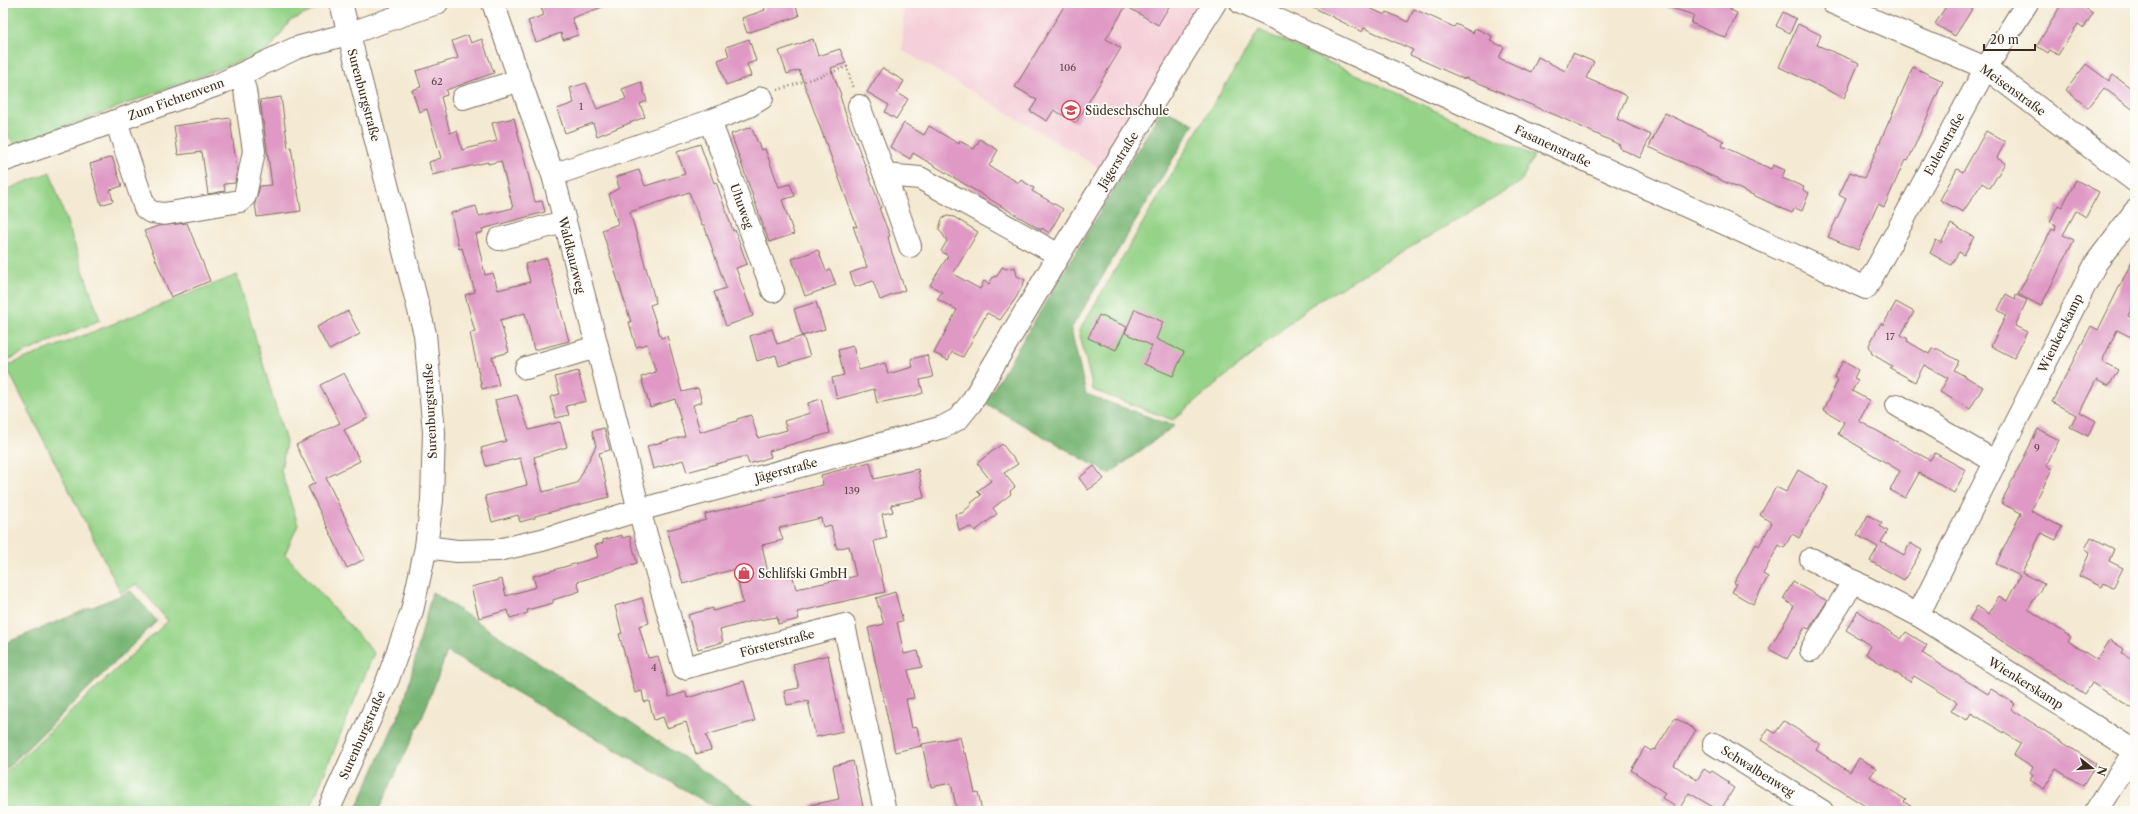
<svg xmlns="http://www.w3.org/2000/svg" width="2138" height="814" viewBox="0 0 2138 814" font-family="'Libre Caslon Text',serif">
<rect width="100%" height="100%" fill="#fdfcf7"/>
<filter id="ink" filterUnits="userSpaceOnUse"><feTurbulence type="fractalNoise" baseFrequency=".025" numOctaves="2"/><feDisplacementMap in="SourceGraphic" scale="8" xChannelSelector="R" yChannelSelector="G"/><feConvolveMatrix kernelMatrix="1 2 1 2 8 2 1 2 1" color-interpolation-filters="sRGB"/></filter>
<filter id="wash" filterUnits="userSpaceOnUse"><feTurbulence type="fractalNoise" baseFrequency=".012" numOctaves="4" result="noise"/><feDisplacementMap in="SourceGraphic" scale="16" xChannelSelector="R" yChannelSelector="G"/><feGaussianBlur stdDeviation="0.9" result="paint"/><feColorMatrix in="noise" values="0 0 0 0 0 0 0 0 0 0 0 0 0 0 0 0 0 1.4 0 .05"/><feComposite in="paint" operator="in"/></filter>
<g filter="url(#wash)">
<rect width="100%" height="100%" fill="#f4e9d2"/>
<path fill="#f5cfd9" d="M904,3H1203L1103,170L902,50Z"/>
<g fill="#95d388" stroke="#687e53">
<path d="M3,3H318L319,8L290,21L269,50L15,146L3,127Z"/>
<path d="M1259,30L1534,156L1520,183L1310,306L1173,420L1093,390L1079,331L1200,126Z"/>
<path d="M50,172L100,320L5,361L3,356V191Z"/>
<path d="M237,275L286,442L281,471L298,525L285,554L374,653L309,811H3V775L168,621L137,584L121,593L6,366Z"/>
</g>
<g fill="#78b574" stroke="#5a7049">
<path d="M1162,109L1194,124L1071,329L1086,394L1174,426L1109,474L985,403Z"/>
<path d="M131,591L157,621L3,772V644Z"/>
<path d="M432,592L764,811H721L447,652L422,718L378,811H355L404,703Z"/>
</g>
<g id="blocks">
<g fill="#df99c4" fill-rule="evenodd">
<path d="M550,3H608V5L572,18L578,35L563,40L561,33L536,42L528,21L544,15L540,6Z"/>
<path d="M763,3H795L799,16L747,33L742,18L765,10Z"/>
<path d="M1066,3H1171L1158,25L1126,6L1106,39L1121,48L1076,123L1054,110L1047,121L1030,111L1037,100L1015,87Z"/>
<path d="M1305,3H1358L1385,15L1387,12L1408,22L1414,9L1454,27L1456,24L1473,33L1475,28L1492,36L1490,41L1504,47L1499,58L1531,72L1538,57L1565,71L1573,53L1594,62L1586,78L1627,96L1617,119L1651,135L1640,158L1619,148L1620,145L1560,117L1479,83L1465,78L1464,79L1410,55L1413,50L1364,28L1362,32Z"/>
<path d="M1666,3H1734L1730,10L1737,13L1726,38L1691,23L1694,15L1665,6Z"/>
<path d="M1948,3H1976L1955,36L1935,24Z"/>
<path d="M2062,3H2077L2093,13L2084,28L2078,24L2058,55L2050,50L2048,53L2037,46Z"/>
<path d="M1783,12L1796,19L1790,33L1776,26Z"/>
<path d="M1798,24L1821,35L1817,45L1859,63L1844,98L1779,67Z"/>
<path d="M468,35L471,43L482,39L494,73L446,90L447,95L441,97L450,133L457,131L462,150L497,141L492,123L514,118L535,202L542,201L545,212L482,229L483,232L476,234L485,275L493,273L498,290L530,282L525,264L547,258L569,341L534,350L525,313L500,320L509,352L492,357L499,385L482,389L470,333L475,332L465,295L475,292L462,248L459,249L451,213L476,206L479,216L513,208L501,161L488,164V162L432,175L429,162L441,158L427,109L419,112L412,90L421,87L416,71L458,58L452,41Z"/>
<path d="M749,39L756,61L747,64L751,76L726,85L718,60L729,56L726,47Z"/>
<path d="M813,39L818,56L840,49L846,63L831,68L841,95L840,96L846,115L881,208H879L890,236L888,237L891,250L905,290L880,300L873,281L855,287L850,273L867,267L853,226L857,227L799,70L787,74L779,51Z"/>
<path d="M2086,64L2109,81L2113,75L2135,91V111L2104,88L2088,108L2066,90Z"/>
<path d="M1913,67L1943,81L1908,161L1905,160L1884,207L1878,204L1858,250L1828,237L1846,199L1839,195L1850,172L1864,178Z"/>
<path d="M882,68L904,81L897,93L908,99L896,119L885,112L889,105L867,92Z"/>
<path d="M641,82L647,101L640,104L645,117L597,136L593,123L565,133L557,109L574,103L570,88L586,83L597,109L626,99L622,89Z"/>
<path d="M281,97L288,148L291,147L301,211L257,217L255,203L260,186L272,185L260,100Z"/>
<path d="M1665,113L1724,141L1722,146L1771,169L1773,165L1785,170L1782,178L1804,187L1803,190L1809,193L1802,211L1795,208L1792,213L1649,147Z"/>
<path d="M230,118L237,170L235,183L224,184L225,191L208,194L202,152L178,155L174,126Z"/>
<path d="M904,123L924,135L929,126L959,144L960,141L974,149L980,139L998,150L989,166L1019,183L1021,180L1034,188L1032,191L1063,209L1049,233L1042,228L1041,230L913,153L910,159L890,147Z"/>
<path d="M751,127L761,150L765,149L779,187L790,184L795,196L782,200L794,234L769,242L731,134Z"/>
<path d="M1986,131L2005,142L1997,158L2005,163L1990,188L1982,183L1963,212L1940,200L1957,169L1963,172Z"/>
<path d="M700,144L714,183L716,182L733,231L735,230L747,264L736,268L753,316L726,326L714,292L726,288L704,225H702L689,192L630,212L656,303L650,305L661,338L667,336L682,392L698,388L702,402L693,405L700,432L737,421V419L751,415L758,438L787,430L784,421L810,413L808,403L821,399L830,433L769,451L771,457L749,464L746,456L687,472L683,460L653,469L647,446L685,436L675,399L650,407L641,377L656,372L647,344L636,347L629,322H631L602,230L618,224L609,194L619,188L616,177L639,170L645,186L685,174L677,152Z"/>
<path d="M112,157L122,186L110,190L113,201L101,205L90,164Z"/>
<path d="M2076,180L2099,192L2086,217L2076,211L2063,235L2074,240L2041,306L2018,294L2052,229L2055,231L2056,225L2050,222L2058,205L2062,207Z"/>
<path d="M947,216L954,217L978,232L953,274L980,289L984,281L989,284L993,277L997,276L1002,267L1006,269L1015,267L1017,276L1025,280L1016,298L1000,320L987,313L963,357L952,352L948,360L934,353L957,310L937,299L942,292L930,285L948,256L941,251L947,241L939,229L942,219Z"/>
<path d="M187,223L210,281L171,297L144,231L158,226Z"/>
<path d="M1951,224L1974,237L1964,255L1959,252L1951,265L1930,253L1936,240L1941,243Z"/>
<path d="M818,250L826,271L830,269L836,285L805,296L792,259Z"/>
<path d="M2135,255V301L2128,316L2135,320V339L2117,330L2104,357L2103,362L2118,370L2109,386L2096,380L2080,412L2096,421L2088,436L2070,427L2076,415L2052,402L2091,326L2098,330Z"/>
<path d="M2006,294L2015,299L2016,295L2027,300L2015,326L2027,332L2014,358L1991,346L2006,315L1998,310Z"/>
<path d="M816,302L825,329L802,336L794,309Z"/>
<path d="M1896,302L1914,312L1901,335L1908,339L1907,341L1929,354L1932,349H1938L1959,361L1954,370L1983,387L1970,409L1940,392L1948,378L1924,365L1915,382L1890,368L1892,366L1872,354L1869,345L1881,323L1883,325Z"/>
<path d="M1135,309L1163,322L1156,339L1184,352L1173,376L1144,364L1152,346L1125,333Z"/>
<path d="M348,311L360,334L329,350L317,327Z"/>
<path d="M1099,315L1127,327L1116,350L1088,338Z"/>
<path d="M772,329L777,344L803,336L810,356L779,366L776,355L757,361L750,336Z"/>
<path d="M853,346L859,370L885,363L888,374L913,367L911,359L927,355L933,377L920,380L923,393L914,396L877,403L874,389L837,399L832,378L844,375L838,350Z"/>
<path d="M1843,361L1858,370L1854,378L1858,380L1852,391L1870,401L1859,421L1930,460L1935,453L1966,470L1954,493L1919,473L1905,498L1890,490L1900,471L1838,434L1844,422L1824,410L1838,380L1834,377Z"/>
<path d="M578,371L586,401L566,406L569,415L556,418L550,397L560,394L555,377Z"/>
<path d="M344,373L368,418L344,430L360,461L326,478L365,559L347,568L308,487L315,483L296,445L340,423L320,385Z"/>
<path d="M517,395L529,430L560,422L567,447L534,457L543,492L577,483L596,446L592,431L604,428L610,450L599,453L609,497L535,516V518L520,522L518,515L492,522L485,496L527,485L520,458L486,466L481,448L506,441L495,400Z"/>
<path d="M2038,429L2059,440L2046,466L2052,469L2031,511L2062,527L2056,540L2041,533L2022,573L2044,584L2028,609L2071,637L2068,641L2097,660L2110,640L2124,649L2122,653L2135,661V710L2092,683L2085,694L1969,620L1977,606L1989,614L1999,596L2007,601L2020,576L1996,564L2021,513L2001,503Z"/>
<path d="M1002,444L1018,464L1004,473L1015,487L1010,491L1011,494L993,508L997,514L975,531L972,527L959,530L955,514L962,513L971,505V503L981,495L977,491L991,481L977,463Z"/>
<path d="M870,462L874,479L918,469L924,498L891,505L893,512L882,514L887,538L874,541L885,592L797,612L799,619L778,624L777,617L752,621L720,630L723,642L698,649L688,615L713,608V611L743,603L735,569L683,584L667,530L706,520L705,514L823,485L821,475ZM821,518L823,527L831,525L837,549L849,546L856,576L796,589L792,573L769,578L762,545L783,540L779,528Z"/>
<path d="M1094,466L1104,479L1088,490L1079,478Z"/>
<path d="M1798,470L1828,487L1799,538L1792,534L1784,548L1779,545L1763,574L1768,577L1753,604L1732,592L1737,584L1734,583L1756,544L1759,546L1772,523L1760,515L1776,487L1786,492Z"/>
<path d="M1868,515L1882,523L1880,526L1888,531L1881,542L1904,555L1910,543L1922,550L1904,580L1870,561L1878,547L1857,535Z"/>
<path d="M622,535V538L630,536L637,563L577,582L580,591L553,600V603L527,610L528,613L510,618L508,610L479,618L471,587L502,579L506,596L536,587L533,576L598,557L595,545L603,543V540Z"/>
<path d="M2091,537L2114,549L2109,561L2123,568L2113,588L2104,583L2102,587L2079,576L2090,552L2085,549Z"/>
<path d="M1793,582L1827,601L1809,629L1805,627L1787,659L1769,649L1794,606L1783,599Z"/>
<path d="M895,592L903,621L897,622L904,654L918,651L922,667L908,670L914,698L906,699L912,728L917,727L921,746L895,752L868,628L884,624L876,598Z"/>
<path d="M642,598L649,623L639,626L648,658L658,656L669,697L686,692L687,698L744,681L755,721L706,735L711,750L696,754L686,722L667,728L663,717L654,720L649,701L644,702L642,691L635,693L619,634L622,633L615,606Z"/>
<path d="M1858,611L1901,639L1906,632L1927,645L1922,653L1988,694L1991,689L2015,704L2011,709L2096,764L2083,786L2056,769L2044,789L2030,780L2033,775L2030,772L2033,767L2014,755L2021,743L1971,713L1967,720L1951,711L1957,702L1914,676L1910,682L1866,654L1871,646L1846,630Z"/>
<path d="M828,655L843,731L816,737L808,701L787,705L784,691L799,688L793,664Z"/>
<path d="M1675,718L1696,730L1674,765L1697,780L1704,769L1710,773L1712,771L1729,782L1728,784L1734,788L1720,811L1689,793L1679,809L1662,798L1665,793L1631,770L1645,747L1651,751L1653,749L1655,750Z"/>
<path d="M1784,721L1820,744L1816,750L1850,772L1859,758L1876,768L1870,777L1906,800L1904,802L1919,811H1873L1761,740L1768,729L1775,733Z"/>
<path d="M960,737L964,754L966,753L975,793L978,792L982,811H957L951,783L931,787L922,744Z"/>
<path d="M853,761L864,811H812L811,805L839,799L833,766Z"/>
</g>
</g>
</g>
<g filter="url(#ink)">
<use href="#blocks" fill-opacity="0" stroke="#7c6d5d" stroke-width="1"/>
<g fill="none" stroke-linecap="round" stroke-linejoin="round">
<defs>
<g id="minor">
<path d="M493,3L553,175L639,510L684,668L844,625L885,811"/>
<path d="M1241,3L1866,288L1986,68L2027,3"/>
<path d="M1833,3L1986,68L2135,181"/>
<path d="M463,98L520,80"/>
<path d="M859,106L885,175L920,178L1059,255"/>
<path d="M116,121L145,208L151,212L164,214L240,201L245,196L254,151L245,90L240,75"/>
<path d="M710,121L773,291"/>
<path d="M3,161L220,84L296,48L348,34L437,3"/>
<path d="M553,175L710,121L749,106L762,98"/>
<path d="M885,175L910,246"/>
<path d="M499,239L564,222"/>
<path d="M526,368L596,347"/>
<path d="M1897,405L1996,462"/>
<path d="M426,547L457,551L498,550L542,540L639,510L943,427L958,419L971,403L1059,255L1215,3"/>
<path d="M1811,559L1918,615"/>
<path d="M1811,650L1854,581"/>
<path d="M1714,744L1822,811"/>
<path d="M2134,751L1918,615L2096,263L2135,211"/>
<path d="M328,811L388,679L412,611L426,547L432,500L434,432L425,334L341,3"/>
<path d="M2096,811L2135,750"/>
</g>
</defs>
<use href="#minor" stroke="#7c6d5d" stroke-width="24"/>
<path stroke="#7c6d5d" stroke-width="2.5" stroke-dasharray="1 3" stroke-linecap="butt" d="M778,90L847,67L853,89"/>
<use href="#minor" stroke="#fff" stroke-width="22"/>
</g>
</g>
<defs>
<symbol id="school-ring" viewBox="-11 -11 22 22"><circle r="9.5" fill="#fdfcf7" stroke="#d1495b" stroke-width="1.5"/><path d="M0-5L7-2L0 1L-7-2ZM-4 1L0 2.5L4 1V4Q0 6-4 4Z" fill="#d1495b"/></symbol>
<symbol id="shop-ring" viewBox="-11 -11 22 22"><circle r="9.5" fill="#fdfcf7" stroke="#d1495b" stroke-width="1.5"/><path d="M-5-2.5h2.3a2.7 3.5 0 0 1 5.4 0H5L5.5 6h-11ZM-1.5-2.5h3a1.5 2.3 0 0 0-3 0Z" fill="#d1495b"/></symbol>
</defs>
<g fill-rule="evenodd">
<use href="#school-ring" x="1060" y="99" width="22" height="22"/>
<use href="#shop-ring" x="733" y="562" width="22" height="22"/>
</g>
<g text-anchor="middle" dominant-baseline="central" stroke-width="3.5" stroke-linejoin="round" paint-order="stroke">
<g font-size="10" fill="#644648">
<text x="1068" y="67">106</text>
<text x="437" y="81">62</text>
<text x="581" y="106">1</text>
<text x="1890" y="336">17</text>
<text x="2037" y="447">9</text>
<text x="852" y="490">139</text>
<text x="654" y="667">4</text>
</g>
<g font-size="12" fill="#3b2a1e" stroke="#fdfcf7">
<text transform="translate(2013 90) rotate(36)">Meisenstraße</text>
<text transform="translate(364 95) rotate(75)">Surenburgstraße</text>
<text transform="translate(176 99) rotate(-20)">Zum Fichtenvenn</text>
<text transform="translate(1944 144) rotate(-61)">Eulenstraße</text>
<text transform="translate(1553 146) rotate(25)">Fasanenstraße</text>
<text transform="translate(1118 160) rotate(-58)">Jägerstraße</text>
<text transform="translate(742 206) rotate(70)">Uhuweg</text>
<text transform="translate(572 255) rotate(76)">Waldkauzweg</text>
<text transform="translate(2060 333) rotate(-64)">Wienkerskamp</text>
<text transform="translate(430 411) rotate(-93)">Surenburgstraße</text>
<text transform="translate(786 470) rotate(-15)">Jägerstraße</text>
<text transform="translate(777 643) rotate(-15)">Försterstraße</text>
<text transform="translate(2026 683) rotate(32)">Wienkerskamp</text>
<text transform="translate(362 735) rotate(-66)">Surenburgstraße</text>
<text transform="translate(1758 771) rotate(32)">Schwalbenweg</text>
</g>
<g font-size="12" fill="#3b2a1e" stroke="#fdfcf7" text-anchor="start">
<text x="1085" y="110">Südeschschule</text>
<text x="758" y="573">Schlifski GmbH</text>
</g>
</g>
<rect width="2138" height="814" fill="none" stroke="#fdfcf7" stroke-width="16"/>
<g transform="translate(2092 768) rotate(107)" stroke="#fdfcf7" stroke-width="3" paint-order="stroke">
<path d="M0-3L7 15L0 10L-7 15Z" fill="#3b2a1e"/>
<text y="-6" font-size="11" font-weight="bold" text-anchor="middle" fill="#3b2a1e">N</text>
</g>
<path d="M1984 44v6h51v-6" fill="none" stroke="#3b2a1e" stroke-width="2"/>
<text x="1990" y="44" font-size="12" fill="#3b2a1e" stroke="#fdfcf7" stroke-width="3" paint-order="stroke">20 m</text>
</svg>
